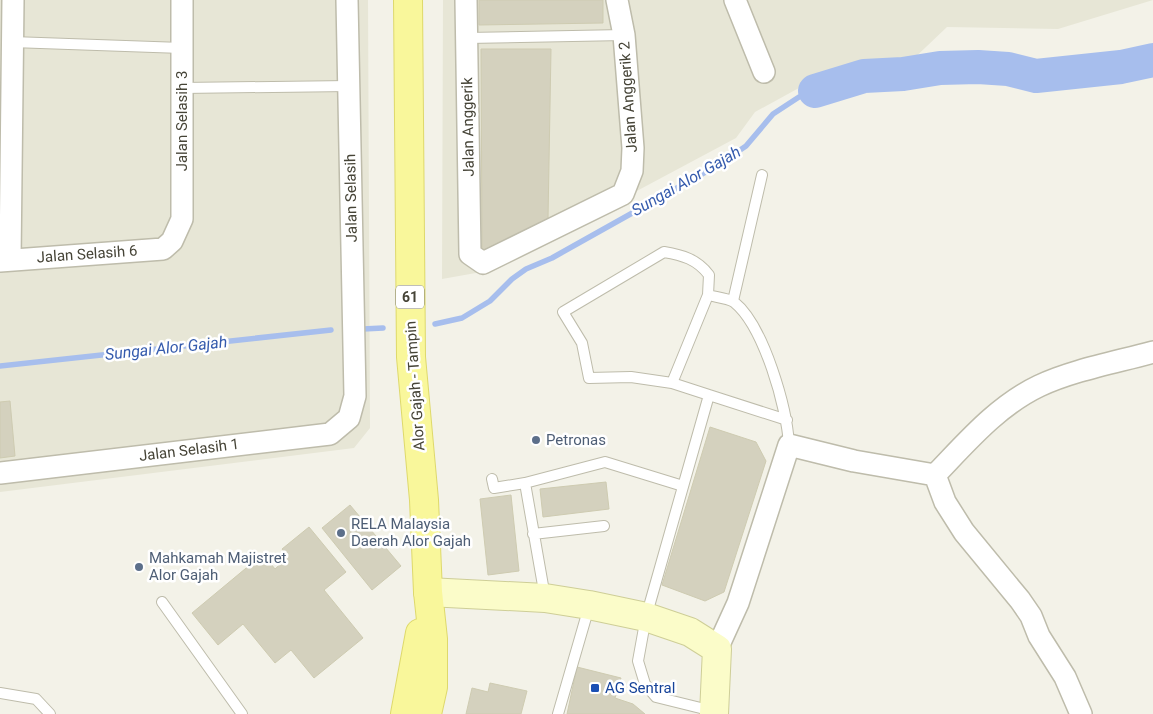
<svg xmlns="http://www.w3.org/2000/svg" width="1153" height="714" font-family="Roboto,sans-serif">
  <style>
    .residential { fill: #e7e6d6 }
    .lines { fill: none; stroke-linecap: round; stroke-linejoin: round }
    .stream { stroke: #a7beed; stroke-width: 5.5 }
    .river { stroke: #a7beed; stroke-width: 34 }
    .building { fill: #d4d1be; stroke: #cecbb1 }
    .lane-casing { stroke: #bebcab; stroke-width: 12 }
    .street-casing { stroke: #bebcab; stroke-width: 24 }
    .secondary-casing { stroke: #cece97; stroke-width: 30 }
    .primary-casing { stroke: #ded96b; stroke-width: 30 }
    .lane { stroke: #fff; stroke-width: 10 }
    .street { stroke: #fff; stroke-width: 21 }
    .secondary { stroke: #fbfcc9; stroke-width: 28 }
    .primary { stroke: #f9f79b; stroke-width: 28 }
    .service-dot { fill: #5c6f8a; stroke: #fff; stroke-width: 2 }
    .transit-dot { fill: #1a4fb4; stroke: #fff; stroke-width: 2 }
    .labels { text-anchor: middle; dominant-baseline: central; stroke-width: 5; stroke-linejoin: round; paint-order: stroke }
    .shield { fill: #fff; stroke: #7e7c73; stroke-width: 1 }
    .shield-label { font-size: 14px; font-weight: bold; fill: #464437 }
    .street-label { font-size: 15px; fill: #464437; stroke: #fff }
    .service-label { font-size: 15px; fill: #4e5e75; stroke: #fff; text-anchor: start }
    .transit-label { font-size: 15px; fill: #164399; stroke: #fff; text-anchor: start }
    .water-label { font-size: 16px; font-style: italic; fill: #355bad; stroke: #fff }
  </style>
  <rect width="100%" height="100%" fill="#f3f2e8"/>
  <path class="residential" d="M0,0h368l2,428 -16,20 -354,44z
    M443,0h710l-95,29 -111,-2 -41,39 -78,6 -73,40 -19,26 -249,133 -45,8z"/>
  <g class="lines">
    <path class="stream" d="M435,324l27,-6 28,-17 22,-22 14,-10 26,-11 166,-93 28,-19 27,-32 26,-17 16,-6
      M363,329l20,-1
      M0,366l331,-36"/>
    <path class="river" d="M815,91l49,-15 39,-2 37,-6 38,-1 30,2 28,7 85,-9 32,-7"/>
  </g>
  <path class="building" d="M479,0h124v23l-124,2z
    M481,49h70l-3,170 -66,32z
    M10,401l5,55 -15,2v-56z
    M710,427l46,15 10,19 -42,131 -19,9 -43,-16z
    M606,482l3,27 -66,8 -3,-28z
    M511,495l8,76 -31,4 -8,-76z
    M350,505l51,61 -29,24 -50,-62z
    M309,527l37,45 -22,18 39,48 -49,40 -23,-28 -16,13 -32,-39 -25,21 -26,-32 71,-59 12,15 13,-12 -6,-8z
    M577,667l44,11 -6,20 18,6 12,10h-78z
    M490,683l37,8 -6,23h-55l6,-26 16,4z"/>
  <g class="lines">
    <g class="lane-casing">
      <path id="lane" d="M467,38l157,-3
        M12,42l170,6
        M182,88l167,-2
        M664,252c18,3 33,7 45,23l-1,20 -36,88 -41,-6 -42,1 -7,-35 -19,-31z
        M708,295c7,2 20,3 26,7 30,24 53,106 55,143
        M733,301l29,-126
        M672,383l37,12 -63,222 -8,44 7,23 11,13 57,14
        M709,395l78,25
        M492,479l2,9 31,-5 20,114
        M525,483l80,-21 78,24
        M533,534l71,-8
        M162,602l80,112
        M0,693l36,6 14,15
        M558,714l31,-107"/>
    </g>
    <g class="street-casing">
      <path id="street" d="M466,0l4,254 13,9 140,-69 9,-23 1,-23 -9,-113 -7,-35
        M735,0l29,72
        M10,260l3,-260
        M0,261l163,-12 9,-8 10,-22v-219
        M0,473l330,-39 19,-16 6,-22 -8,-396
        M935,475l10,27 19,30 56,68 11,16 8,20 26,41 16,37
        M935,475c31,-32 62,-69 104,-89 34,-16 78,-24 114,-34
        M717,649l21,-46 51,-158 65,16 81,14"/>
    </g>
    <g class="secondary-casing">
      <path id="secondary" d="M428,592l117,6 44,7 57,12 44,15 27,17 -3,65"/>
    </g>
    <g class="primary-casing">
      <path id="primary" d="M408,0l3,357 13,143 4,92 5,47v48l-6,27
        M405,714l15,-81"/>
    </g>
    <use href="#lane" class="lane"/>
    <use href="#street" class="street"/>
    <use href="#secondary" class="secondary"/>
    <use href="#primary" class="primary"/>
  </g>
  <g class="service-dot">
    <circle cx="536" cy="440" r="5"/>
    <circle cx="341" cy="533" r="5"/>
    <circle cx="139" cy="567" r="5"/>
  </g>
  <rect class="transit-dot" x="590" y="683" width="10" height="10" rx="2.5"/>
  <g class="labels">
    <rect class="shield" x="396" y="285.5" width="28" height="23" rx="4"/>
    <g class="shield-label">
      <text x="410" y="297">61</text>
    </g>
    <g class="street-label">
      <text transform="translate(628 97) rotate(-94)">Jalan Anggerik 2</text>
      <text transform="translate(182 121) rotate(-90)">Jalan Selasih 3</text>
      <text transform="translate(468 127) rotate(-91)">Jalan Anggerik</text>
      <text transform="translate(351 198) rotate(-91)">Jalan Selasih</text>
      <text transform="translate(87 254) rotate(-4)">Jalan Selasih 6</text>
      <text transform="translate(415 386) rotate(-94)">Alor Gajah - Tampin</text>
      <text transform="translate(189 450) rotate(-7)">Jalan Selasih 1</text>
    </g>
    <g class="service-label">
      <text x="546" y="440">Petronas</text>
      <text x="351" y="524">RELA Malaysia<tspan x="351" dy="17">Daerah Alor Gajah</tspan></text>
      <text x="149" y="558">Mahkamah Majistret<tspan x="149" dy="17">Alor Gajah</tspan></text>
    </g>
    <g class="transit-label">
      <text x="605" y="688">AG Sentral</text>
    </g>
    <g class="water-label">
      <text transform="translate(686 181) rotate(-30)">Sungai Alor Gajah</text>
      <text transform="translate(166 348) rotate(-6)">Sungai Alor Gajah</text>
    </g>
  </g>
</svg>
